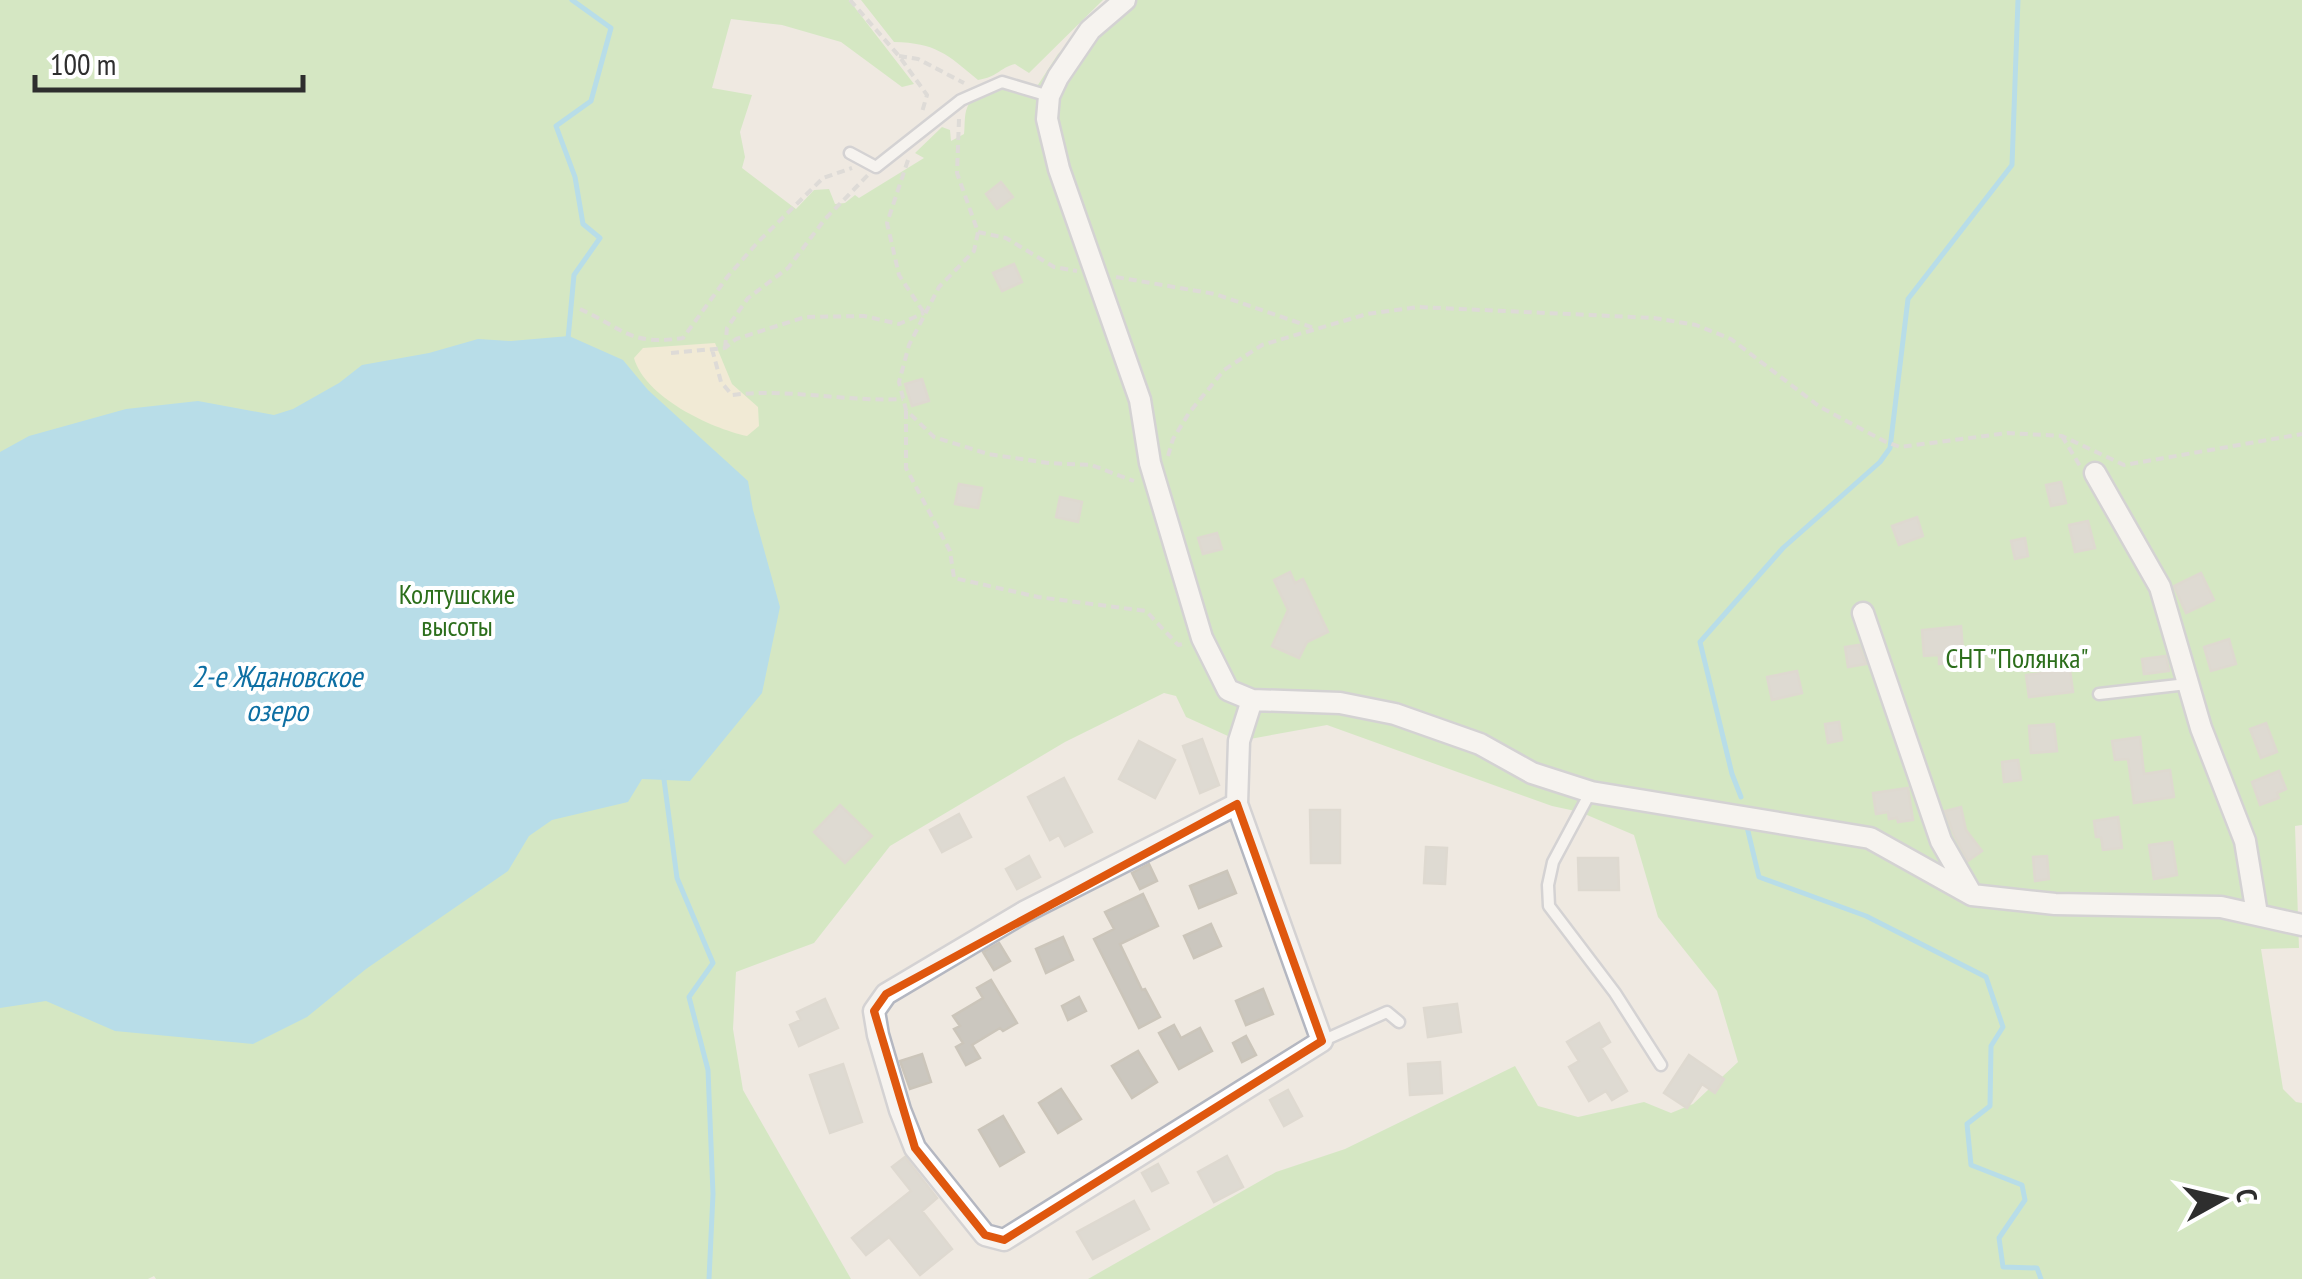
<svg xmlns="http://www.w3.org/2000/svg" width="2302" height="1279" font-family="'PT Sans Narrow',sans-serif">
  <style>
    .green { fill: #b6e59e }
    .sand { fill: #f3ecc5 }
    .water { fill: #75cff0 }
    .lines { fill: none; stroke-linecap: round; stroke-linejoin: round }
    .stream { stroke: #75cff0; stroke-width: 5 }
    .building { fill: #cbc7bf; stroke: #cbc5ba; stroke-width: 2.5 }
    .service-casing { stroke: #b4b7c1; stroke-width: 15 }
    .minor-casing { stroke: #b4b7c1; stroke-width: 25 }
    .path { stroke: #c9c9c9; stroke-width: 4; stroke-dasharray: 8 5; stroke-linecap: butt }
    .service { stroke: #fff; stroke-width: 10 }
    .minor { stroke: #fff; stroke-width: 20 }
    .marked { fill: none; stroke: #df570e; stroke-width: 8; stroke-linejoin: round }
    .labels { text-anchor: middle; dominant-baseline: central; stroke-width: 8; stroke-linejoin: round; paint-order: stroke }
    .park-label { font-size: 28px; fill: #2c6e1b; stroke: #fff }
    .water-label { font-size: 30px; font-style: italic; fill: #0d6fa3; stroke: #fff }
  </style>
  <rect width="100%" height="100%" fill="#efe9e1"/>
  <path class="green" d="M0,0h849l65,84 -12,3 -61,-45 -59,-17 -51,-6 -19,69 40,7 -12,37 5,25 -3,11 54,41 18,-19 15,-1 6,15 10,-1 10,-8 4,3 65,-40 -9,-5 27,-26 8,3 1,11 13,-7c1,-7 0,-19 3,-26 9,-23 42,-23 60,-13l7,-4 24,-37 64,-54h1180v825l-7,1 4,122 -38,1 22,140 13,13 6,1v176h-1214l188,-107 69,-23 170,-83 23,40 40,11 66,-15 27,11 22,-9 45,-42 -21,-71 -59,-74 -24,-82 -54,-23 -28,-6 -225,-81 -88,16 -53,-24 -10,-21 -12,-3 -99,49 -175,104 -76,97 -78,29 -3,57 10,61 108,189h-695l-2,-3 -6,3h-148z
    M861,0h242l-74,73 -14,-9c-16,4 -17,13 -37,16 -31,-26 -42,-37 -84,-38z"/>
  <path class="sand" d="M715,343l17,41 26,23 1,19 -12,10c-37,-8 -102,-39 -113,-78l9,-10z"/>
  <path class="water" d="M569,336l54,24 25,30 100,91 5,29 27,97 -18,86 -72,88 -48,-2 -14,23 -76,18 -23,16 -21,35 -142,98 -59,48 -54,27 -138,-13 -69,-30 -46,7v-556l29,-16 97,-27 72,-8 76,14 19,-6 46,-26 23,-18 67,-12 49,-14 33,2z"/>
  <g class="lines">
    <path class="stream" d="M568,339l6,-64 26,-37 -17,-14 -8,-47 -19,-51 35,-25 20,-73 -39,-28
      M663,772l14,106 36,85 -24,34 19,73 5,124 -4,85
      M1741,797l-9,-23 -32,-132 83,-94 97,-86 10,-14 18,-149 104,-134 6,-165
      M1747,827l12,50 107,39 120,61 17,50 -12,19 -1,60 -23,18 4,41 51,20 3,15 -26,38 4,29 34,1 4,11"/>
  </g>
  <path class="building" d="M1001,182l12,15 -16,12 -11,-15z
    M1014,264l8,18 -20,9 -9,-18z
    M922,379l7,22 -17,5 -7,-22z
    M2061,482l5,21 -15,3 -5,-21z
    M959,484l23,4 -4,20 -23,-4z
    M1060,497l22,5 -4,20 -22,-5z
    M1917,517l6,19 -24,9 -7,-19z
    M2088,521l7,27 -20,4 -6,-27z
    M1217,533l5,16 -19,5 -5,-16z
    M2025,538l3,18 -13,3 -4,-18z
    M1290,572l5,11 8,-4 25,53 -21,10 -8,16 -27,-12 16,-36 -14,-30z
    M2201,573l13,27 -28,13 -12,-27z
    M1961,626l3,36 -25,2v-9l-15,1 -2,-26z
    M2229,639l7,25 -25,7 -7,-24z
    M1859,645l7,19 -18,3 -3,-20z
    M2166,656l3,15 -25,3 -2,-15z
    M2070,670l3,22 -44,5 -3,-22z
    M1797,671l5,22 -30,7 -5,-23z
    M1839,722l3,18 -14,3 -3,-19z
    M2266,723l11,29 -16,6 -11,-29z
    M2054,724l3,27 -26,2 -2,-27z
    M2140,737l4,37 26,-4 4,27 -40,6 -6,-44 -13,1 -3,-19z
    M1202,739l17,46 -19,8 -17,-47z
    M1139,741l36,19 -20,38 -36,-19z
    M2018,760l3,20 -17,2 -2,-20z
    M2279,771l7,18 -9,4 2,5 -19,7 -8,-23z
    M1064,778l28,54 -27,14 -6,-11 -9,5 -22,-43z
    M1908,788l5,32 -15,2 -1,-4 -8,1 -1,-7 -12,2 -3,-21z
    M840,805l32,31 -27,27 -31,-31z
    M1961,807l5,23 16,21 -14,10 -14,-26 -9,-24z
    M1310,810h30v53h-29z
    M959,814l12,23 -29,15 -12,-22z
    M2118,817l4,31 -19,2 -2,-13h-5l-2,-16z
    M2172,842l5,33 -23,4 -5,-34z
    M1426,847l21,1 -2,36 -21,-1z
    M1029,856l11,21 -23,12 -11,-20z
    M2047,856l2,23 -14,2 -2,-24z
    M1578,858h40l1,32h-40z
    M1149,864l8,17 -17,8 -8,-16z
    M1227,871l9,22 -37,15 -9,-22z
    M1143,894l15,32 -38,18 22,46 3,-1 15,28 -21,11 -45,-89 20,-10 -9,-17z
    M1211,924l10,22 -27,12 -10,-22z
    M1063,937l10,23 -27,13 -10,-24z
    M999,943l11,18 -16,9 -11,-18z
    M991,980l26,43 -14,8 -3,-3 -28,17 8,13 -14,7 -10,-18 7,-4 -9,-14 6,-3 -7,-10 30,-18 -6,-10z
    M1263,989l10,25 -27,11 -10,-24z
    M1079,997l7,14 -18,9 -6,-14z
    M825,999l13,29 -39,18 -9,-21 11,-5 -4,-8z
    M1457,1004l4,28 -33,5 -4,-29z
    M1599,1023l11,19 -9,6 26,43 -15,9 -6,-9 -17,10 -20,-34 10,-6 -12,-19z
    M1174,1025l7,13 19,-10 12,23 -33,18 -20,-36z
    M1246,1036l10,19 -14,7 -9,-19z
    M1138,1051l19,31 -25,16 -20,-32z
    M922,1054l9,28 -21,7 -10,-28z
    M1689,1055l35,24 -9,14 -13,-9 -15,24 -23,-15z
    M1440,1062l2,31 -32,2 -2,-31z
    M843,1064l19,58 -32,11 -20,-58z
    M1061,1089l20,30 -23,14 -19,-30z
    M1288,1090l14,26 -18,10 -14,-26z
    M1003,1116l21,36 -24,14 -21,-36z
    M1227,1156l16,31 -29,15 -16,-30z
    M905,1157l32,41 -15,13 30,38 -32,26 -31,-38 -23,18 -14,-17 59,-47 -19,-24z
    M1158,1164l10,19 -16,8 -10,-18z
    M1134,1201l15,28 -56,30 -16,-27z"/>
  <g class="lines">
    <g class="service-casing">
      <path id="service" d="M850,153l26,14 85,-67 41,-18 47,14
        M2099,694l88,-10
        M1590,793l-37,69 -5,23 1,21 66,87 46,72
        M1322,1041l65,-29 12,10"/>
    </g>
    <g class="minor-casing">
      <path id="minor" d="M1125,0l-35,30 -32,47 -9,19 -2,23 12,50 81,231 10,63 52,175 26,52 24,10 88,3 55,11 85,30 52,29 59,19 279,46 102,57 83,9 166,3 81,18
        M2095,473l65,114 41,141 44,113 12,73
        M1863,613l78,228 31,54
        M1237,804l85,237 -318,199 -19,-5 -70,-87 -15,-38 -22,-75 -4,-24 12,-17 138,-82 213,-108 2,-63 13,-41"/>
    </g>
    <path class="path" d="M850,0l49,56 28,39 -5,17
      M899,56l19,3 46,24
      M959,119l-2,54 21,59 -4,19 -35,36 -30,58 -10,37 7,28 28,27 54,17 60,9 43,2 43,16
      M908,160l-21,63 12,52 25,38
      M978,232l28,6 48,29 23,4
      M1116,277l99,17 99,34
      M580,309c44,20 50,37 103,29l45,-62 30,-34 65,-64 29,-10
      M725,348l2,-20 21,-30 40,-30 37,-49 43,-44
      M712,349l9,33 11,13c56,-7 114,7 171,4
      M671,353l54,-5 11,-9 69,-22 59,-1 35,8 25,-11
      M906,411v57l44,83 4,27 84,19 108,14 32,34 5,-1
      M2062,436l18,30
      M1168,456l5,-17 16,-26 35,-43 38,-25 105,-31 51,-7 236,11 42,7 35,14 89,68 64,34 16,6 108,-14 54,3 62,29 178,-31"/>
    <use href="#service" class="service"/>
    <use href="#minor" class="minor"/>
  </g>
  <path d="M0 0H2302V1279H0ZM1237,804l85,237 -318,199 -19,-5 -70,-87 -41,-137 12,-17z" fill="#efe9e1" fill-opacity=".55" fill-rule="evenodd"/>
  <path class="marked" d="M1237,804l85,237 -318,199 -19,-5 -70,-87 -41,-137 12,-17z"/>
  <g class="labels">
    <g class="park-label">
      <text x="457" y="593">Колтушские<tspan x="457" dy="32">высоты</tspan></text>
      <text x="2017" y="657">СНТ "Полянка"</text>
    </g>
    <g class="water-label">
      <text x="277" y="675">2-е Ждановское<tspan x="277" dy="34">озеро</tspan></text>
    </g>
  </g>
  <g transform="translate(2222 1199) rotate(82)" stroke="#ffffff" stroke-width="8" paint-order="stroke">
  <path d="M0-8L18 38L0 25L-18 38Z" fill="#2e2e2e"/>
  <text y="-15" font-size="28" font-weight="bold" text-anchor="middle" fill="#2e2e2e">С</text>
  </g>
  <path d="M35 75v15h268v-15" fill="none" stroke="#2e2e2e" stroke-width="5"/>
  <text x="50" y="75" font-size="30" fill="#2e2e2e" stroke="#ffffff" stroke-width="8" paint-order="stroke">100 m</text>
</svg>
